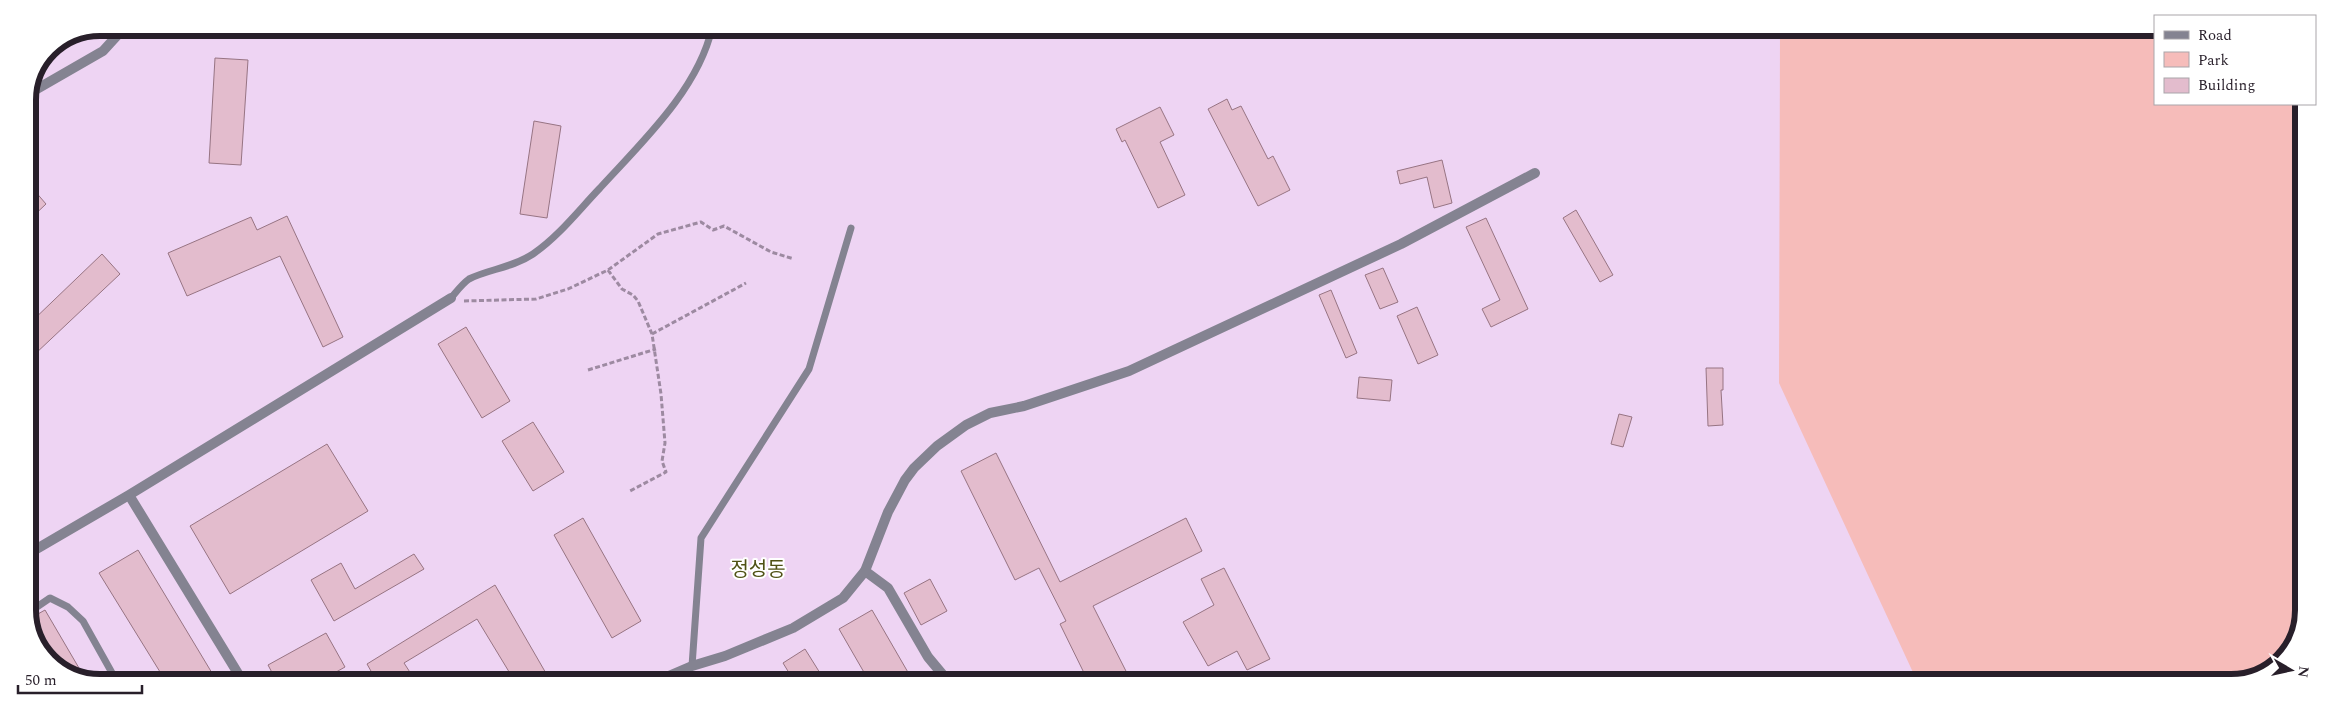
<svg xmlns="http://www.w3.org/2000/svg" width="2331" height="710" font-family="Spectral,'Noto Sans KR',serif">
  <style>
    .green { fill: #f6bcba }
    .building { fill: #e3bccd; stroke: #977483 }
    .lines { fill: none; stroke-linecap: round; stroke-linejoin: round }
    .path { stroke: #9d8aa1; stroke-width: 3; stroke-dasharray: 5 2.5; stroke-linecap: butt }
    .service { stroke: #848391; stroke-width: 7 }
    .minor { stroke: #848391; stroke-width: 10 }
    .tertiary { stroke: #848391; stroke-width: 10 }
    .labels { text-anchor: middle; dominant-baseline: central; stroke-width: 4; stroke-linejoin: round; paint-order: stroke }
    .neighbourhood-label { font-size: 20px; fill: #4f5115; stroke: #fff }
    .rim { fill: none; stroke: #281f2a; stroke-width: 6 }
  </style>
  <rect width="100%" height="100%" fill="#eed4f3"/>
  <path class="green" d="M1780,29l375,1v74h148l-2,525 -26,39 -44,14 -314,-1 -138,-298z"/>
  <path class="building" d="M215,58l33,2 -7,105 -32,-2z
    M1227,99l5,11 9,-4 27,53 5,-3 17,34 -32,16 -50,-97z
    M1160,107l14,28 -14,7 25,53 -27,13 -33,-68 -3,2 -6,-13z
    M534,121l27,5 -14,92 -27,-4z
    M1442,160l10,43 -18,5 -7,-31 -27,7 -3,-13z
    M28,183l18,21 -18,17z
    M1576,210l37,65 -13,7 -37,-64z
    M287,216l56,121 -20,10 -43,-91 -93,40 -19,-43 83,-36 6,13z
    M1486,218l42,91 -37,18 -9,-18 18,-9 -34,-73z
    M102,254l18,20 -86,81 -6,-7v-23z
    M1383,268l15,34 -18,7 -15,-34z
    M1331,290l26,63 -11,5 -27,-63z
    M1417,307l21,48 -20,9 -21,-48z
    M466,327l44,74 -28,17 -44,-74z
    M1706,368h17v22h-2l2,35 -15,1z
    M1359,377l33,3 -2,21 -33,-3z
    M1619,414l13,3 -9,30 -12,-3z
    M533,422l31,50 -31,19 -31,-50z
    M327,444l41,67 -138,83 -40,-68z
    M996,453l64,129 126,-64 16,33 -109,55 38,75h-43l-28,-57 6,-3 -27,-53 -24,12 -54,-109z
    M583,518l58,103 -29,17 -58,-103z
    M138,550l74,123 -11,7h-36l-66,-107z
    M414,554l10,15 -90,52 -23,-41 30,-17 14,26z
    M1224,568l46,91 -23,11 -10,-19 -29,15 -25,-44 31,-17 -13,-26z
    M930,579l17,32 -26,14 -17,-32z
    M495,585l52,90 -9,5h-24l-37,-61 -73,44 11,17h-39l-9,-16z
    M45,610l41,70h-5l-36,-22 -16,-39z
    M872,610l41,71h-44l-30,-52z
    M326,633l19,34 -23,13h-46l-8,-15z
    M805,649l20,32h-31l-11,-18z"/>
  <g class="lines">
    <path class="path" d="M608,270l14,19 11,6 5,6 14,33 9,60 4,49 -3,18 4,11 -36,19
      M464,301l72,-2 32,-10 40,-19 50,-36 43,-12 12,8 11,-4 47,26 23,7
      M652,334l94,-51
      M588,370l68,-21"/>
    <path class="service" d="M451,298c6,-7 11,-14 18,-19 20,-10 43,-11 64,-25 26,-18 45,-43 67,-66 41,-45 98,-98 112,-160
      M28,613l22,-15 18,9 15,14 33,59
      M692,666l9,-128 108,-169 42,-141"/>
    <path class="minor" d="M30,93l73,-42 21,-23
      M129,495l113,185
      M28,554l101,-59 322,-197
      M865,571l23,17 40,69 20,24"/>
    <path class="tertiary" d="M657,681l35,-15 33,-10 68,-28 50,-30 22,-27 23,-59 17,-32 9,-12 23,-22 29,-21 24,-12 34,-7 105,-35 272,-127 134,-71"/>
  </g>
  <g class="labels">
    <g class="neighbourhood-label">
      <text x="758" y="570">정성동</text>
    </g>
  </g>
  <path d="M0 0H2331V710H0ZM100 36H2231A64 64 0 0 1 2295 100V610A64 64 0 0 1 2231 674H100A64 64 0 0 1 36 610V100A64 64 0 0 1 100 36Z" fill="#fff" fill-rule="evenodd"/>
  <path class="rim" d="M100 36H2231A64 64 0 0 1 2295 100V610A64 64 0 0 1 2231 674H100A64 64 0 0 1 36 610V100A64 64 0 0 1 100 36Z"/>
  <rect x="2154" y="15" width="162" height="90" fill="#ffffff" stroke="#a9a5aa"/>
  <rect x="2164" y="31" width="25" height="8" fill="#848391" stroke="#a9a5aa"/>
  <text x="2198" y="40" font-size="15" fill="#281f2a">Road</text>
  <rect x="2164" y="52" width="25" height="15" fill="#f6bcba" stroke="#a9a5aa"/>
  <text x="2198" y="65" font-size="15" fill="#281f2a">Park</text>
  <rect x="2164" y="78" width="25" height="15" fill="#e3bccd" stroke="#a9a5aa"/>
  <text x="2198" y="90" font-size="15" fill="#281f2a">Building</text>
  <g transform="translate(2291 670) rotate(99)" stroke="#ffffff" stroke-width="4" paint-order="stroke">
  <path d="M0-4L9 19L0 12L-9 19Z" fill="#281f2a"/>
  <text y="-8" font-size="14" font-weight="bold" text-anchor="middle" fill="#281f2a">N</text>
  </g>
  <path d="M18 685v8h124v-8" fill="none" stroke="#281f2a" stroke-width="2.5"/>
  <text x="25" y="685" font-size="15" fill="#281f2a" stroke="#ffffff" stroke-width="4" paint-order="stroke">50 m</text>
</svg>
